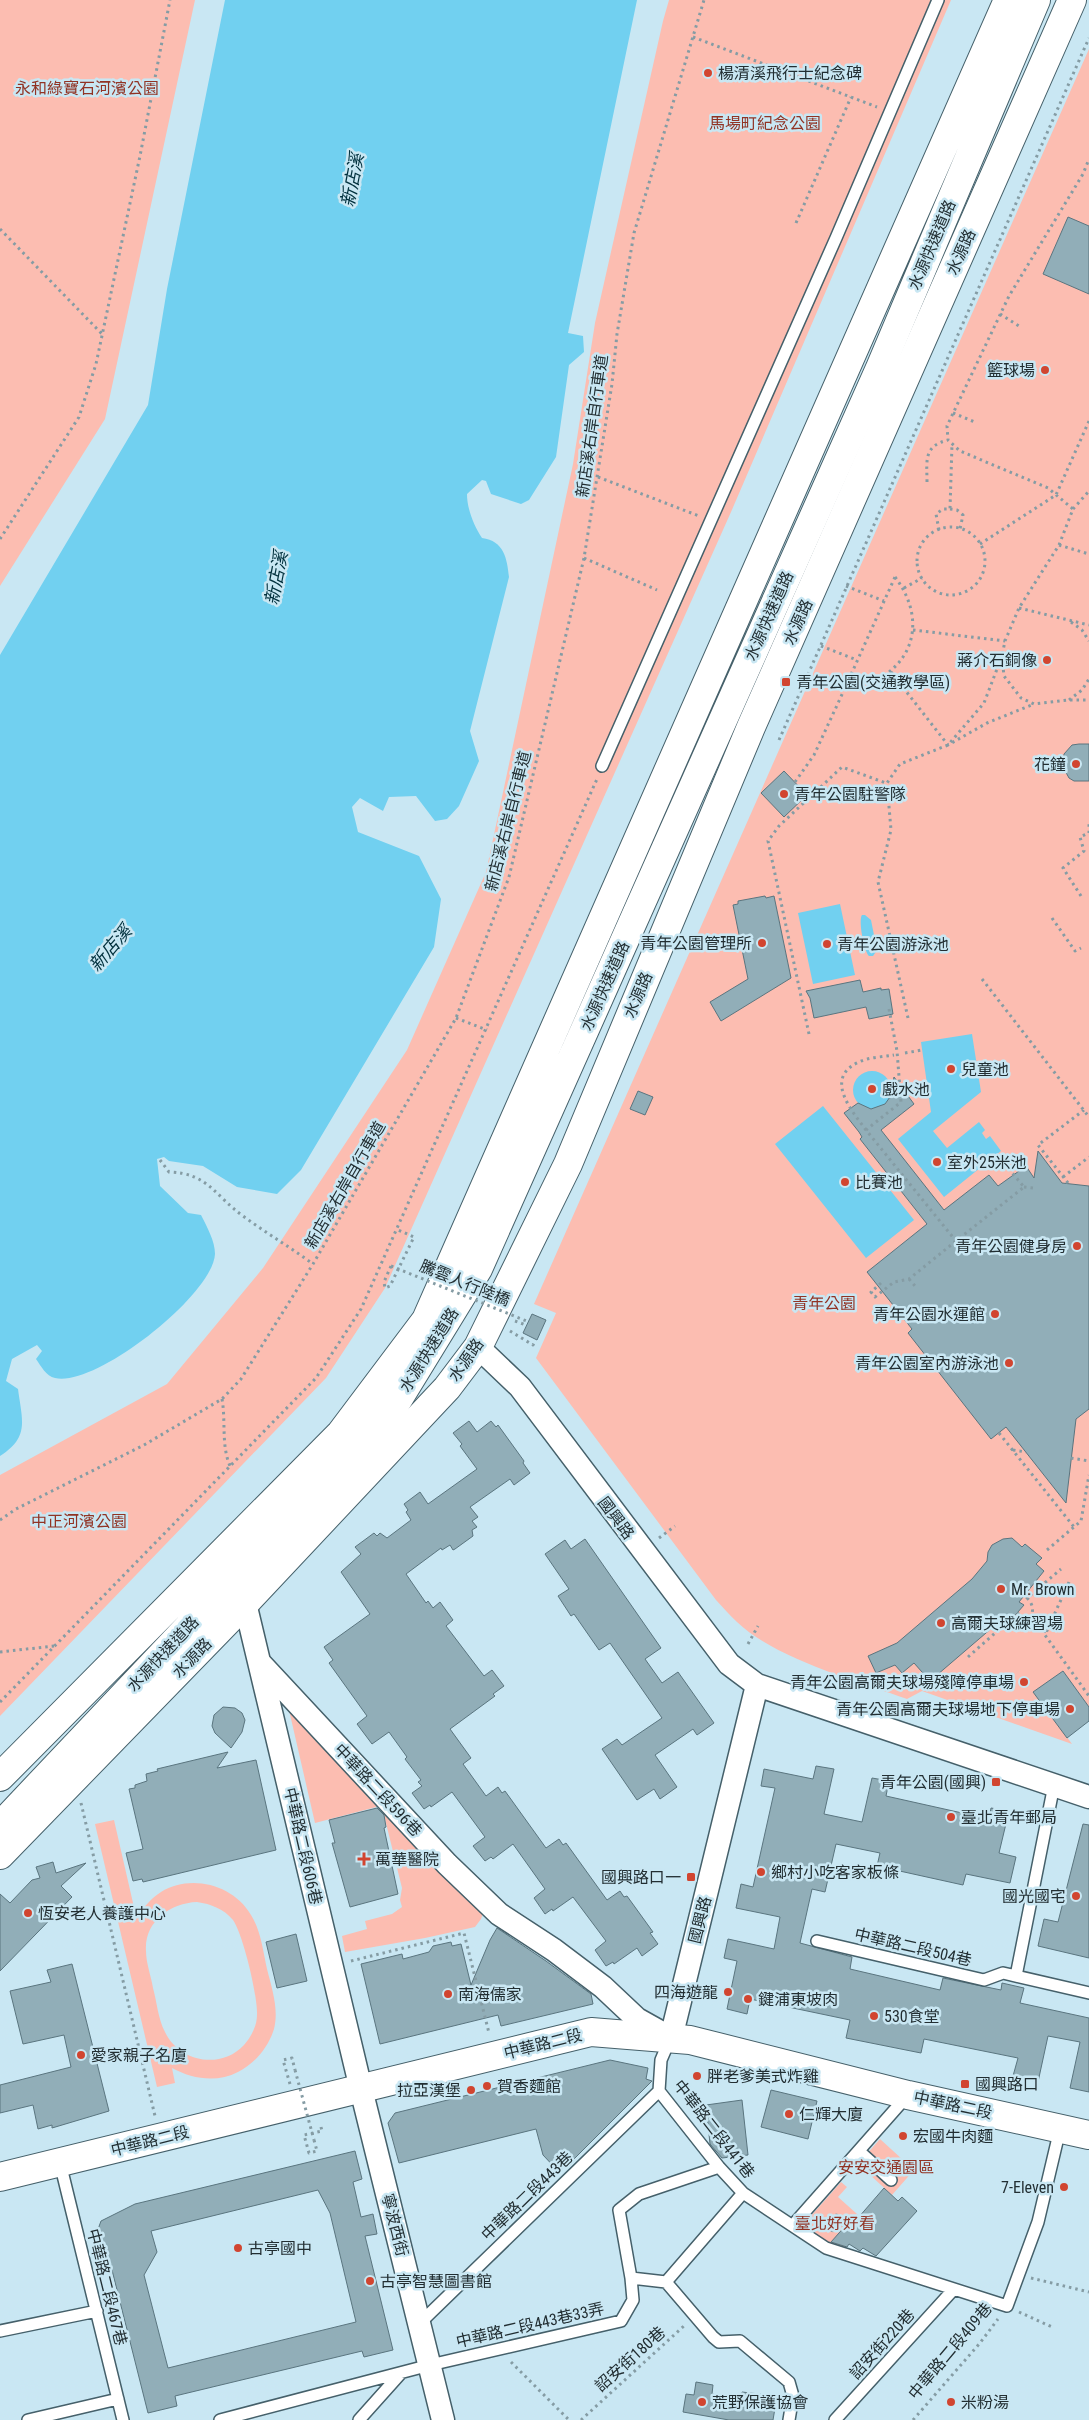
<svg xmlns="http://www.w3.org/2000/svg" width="1089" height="2420" font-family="'Roboto Condensed','Noto Sans TC',sans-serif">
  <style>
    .green { fill: #fcbdb1; fill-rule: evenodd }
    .water { fill: #71d0f0 }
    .building { fill: #91aeb8; stroke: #5a757f; fill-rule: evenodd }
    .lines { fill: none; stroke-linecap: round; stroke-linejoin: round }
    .lane-casing { stroke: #45606a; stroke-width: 14 }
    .street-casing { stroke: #45606a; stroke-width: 25 }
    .secondary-casing { stroke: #45606a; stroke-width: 30 }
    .highway-casing { stroke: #45606a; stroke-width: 30 }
    .path { stroke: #859ca4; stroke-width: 3; stroke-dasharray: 2.5 4; stroke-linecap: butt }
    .lane { stroke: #fff; stroke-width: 11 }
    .street { stroke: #fff; stroke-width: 22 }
    .secondary { stroke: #fff; stroke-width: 28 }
    .highway { stroke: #fff; stroke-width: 28 }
    .path-bridge { stroke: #859ca4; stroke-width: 3; stroke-dasharray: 2.5 4; stroke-linecap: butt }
    .poi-dot { fill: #d14530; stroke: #c9e7f3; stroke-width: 2 }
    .labels { text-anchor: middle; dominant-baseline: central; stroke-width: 5; stroke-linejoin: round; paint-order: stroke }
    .poi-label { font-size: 16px; fill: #222e32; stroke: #c9e7f3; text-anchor: start }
    .park-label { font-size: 16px; fill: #913324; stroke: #c9e7f3 }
    .street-label { font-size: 16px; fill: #222e32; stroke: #c9e7f3 }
    .water-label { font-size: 18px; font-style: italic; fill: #01303d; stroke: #c9e7f3 }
  </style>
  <rect width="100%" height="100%" fill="#c9e7f3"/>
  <path class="green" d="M0,0h195l-90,419 -105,167z
    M669,0h282l-220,512 -346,776 -59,90 -326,338v-241l167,-91 96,-116 144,-218 79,-178 87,-408 22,-141 68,-302z
    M1089,49v1658l-26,-36 -29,21 38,52 -150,-53 -15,8c-50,-18 -131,-40 -170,-77 -8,-7 -14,-15 -21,-22l-180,-242 20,-45 -22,-9z
    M289,1710l91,96 -65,17z
    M383,1811l101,99 -3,9 -6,8 -50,11 -80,14 -3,-16 25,-7 -2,-8 27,-7 10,-7 -2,-7 2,-12z
    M114,1820l22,96c8,-8 14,-17 25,-24 29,-18 72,-8 90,23 10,16 12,36 16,54 5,20 12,40 7,60 -6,19 -19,34 -36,43 -21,11 -46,7 -66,-4l3,15 -18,4 -62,-263zM197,1902c14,2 27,7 36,18 10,14 25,77 24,95 0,11 -6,22 -13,30 -23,25 -65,17 -79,-13 -7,-13 -8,-30 -12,-44 -2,-12 -7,-25 -7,-37 -2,-29 24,-48 51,-49z
    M880,2139l34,31 -22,25 -34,-31z
    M841,2182l6,5 -9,10 28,25 -26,29 -38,-25z"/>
  <path class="water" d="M225,0h412l-69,333 15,3 1,16 -15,13 -13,92 -27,43 -8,4 -30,-10 -5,-13 -4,-1 -15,14c0,15 7,32 15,44 22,3 25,20 27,39l-39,154 9,30 -20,45 -12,13 -12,2 -19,-25 -27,1 -6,14 -23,-13 -8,9 6,25 61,24 22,43 -7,48 -133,223 -24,24 -40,-7 -34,-21 -34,-5 -5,-4 -7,2 3,27 28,27 13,2c6,12 14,26 14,39 -2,41 -120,134 -160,124 -9,-2 -14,-12 -19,-19l6,-8 -5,-6 -25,14 -6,22 12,8c4,31 12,48 -18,67v-801l148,-250 19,-116z
    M840,904l15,71 -42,9 -15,-71z
    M862,915h3l6,5 6,30 -4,6h-4c-5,-5 -11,-36 -7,-41z
    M972,1034l9,58 -48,39 14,17 32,-26 6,8 -3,3 4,6 4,-3 11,15 -57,46 -46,-58 33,-27 -10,-70z
    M853 1090a19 19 0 1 1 38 0a19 19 0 1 1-38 0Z
    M823,1106l91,114 -48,38 -91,-114z"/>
  <path class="building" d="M1068,217l21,9v68l-46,-20z
    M1079,744h10v37h-15l-5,-3 -6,-11 1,-13 8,-9z
    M784,771l23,24 -23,22 -23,-24z
    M765,896l1,2 8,-2 17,82 -70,43 -11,-19 38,-23 -15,-74 5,-1v-3z
    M860,980l3,12 18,-4v2l8,-1 4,25 -24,5 -3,-12 -52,11 -4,-20 -4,-7z
    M894,1077l20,27 -33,26 63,80 45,-35 9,11 28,-20 8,12 4,-27 24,32 27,3v223l-13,10 -10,84 -60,-76 -15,12 -83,-106 4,-4 -45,-57 60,-48 -67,-85 2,-2 -3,-5 -15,-19 14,-10 13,6 14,-5 5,-7z
    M638,1091l15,6 -8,18 -15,-6z
    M532,1314l14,6 -9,20 -14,-7z
    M469,1421l8,11 14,-11 5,6 2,-2 26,36 -1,2 7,10 -16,12 -4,-6 -40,28 8,10 -6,4 5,6 -5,3 1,6 -18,13 -2,1 -3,-5 -8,5 -1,-2 -35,26 20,29 2,-2 5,7 7,-6 13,18 -7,6 38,50 8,-6 12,16 -11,8 2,2 -45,33 21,29 -8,6 23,32 12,-9 4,6 3,-2 41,57 13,-9 4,6 3,-2 41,57 13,-9 4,6 3,-1 26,36 -3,1 8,11 -16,12 -5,-8 -23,16 -1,-2 -7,4 -11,-16 11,-9 -33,-44 -20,14 -1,-2 -7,5 -11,-16 11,-9 -32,-45 -20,15 -2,-2 -6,4 -12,-15 12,-9 -33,-45 -21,15 -1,-2 -6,4 -12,-16 10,-7 -4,-4 3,-2 -16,-21 2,-2 -18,-25 -17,12 -15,-20 10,-8 -38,-53 4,-3 -9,-13 46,-33 -29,-42 20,-18 -6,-7 19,-14 3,3 3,-3 7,5 24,-18 -5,-8 2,-2 -4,-6 16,-12 8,12 49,-35 -17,-23 2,-2 -9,-11z
    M1012,1538l10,9 3,-3 17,14 -6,6 8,7 -25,31 5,3 -13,15 -4,-5 -77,66 -16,-18 -12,10 -7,-8 -19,8 -8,-17 29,-13 75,-64 15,-18 1,-9 4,-7 11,-6z
    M585,1539l76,109 -16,11 17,24 16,-11 36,51 -17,12 -4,-6 -38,26 22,32 -17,12 -6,-10 -17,11 -35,-51 15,-10 5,6 40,-27 -52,-75 -11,7 -25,-36 -3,2 -13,-20 11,-7 -24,-35 20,-14 6,9z
    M1063,1671l26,36v14l-22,17 -34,-46z
    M223,1707l12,1 7,5 3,7 -3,12 -11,16 -16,-15 -3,-7 2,-11z
    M228,1752l-11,16 39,-8 20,90 -133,32 -1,-3 -9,2 -7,-28 17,-4 -14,-60 6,-1v-3l12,-4 -1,-7 12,-3 -1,-2z
    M816,1766l18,3 -10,45 38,8 10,-44 17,3 -3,15 103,23 2,-11 18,3 -10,42 17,4 -6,26 -44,-9 -3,11 -86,-19 3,-13 -44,-9 -11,48 -13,-3 -12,54 52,14 -2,12 90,21 3,-12 58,12 1,-7 22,5 -4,15 69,15v74l-19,-4 10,-46 -32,-6 -10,46 -25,-6 5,-18 -94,-19 -3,14 -75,-15 4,-18 -100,-21 -3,15 -20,-5 10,-48 -13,-3 4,-19 46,10 6,-32 -44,-9 5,-24 12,3 22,-99 -14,-2 3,-17 49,10z
    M377,1808l7,7 2,12 -2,1 14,66 -48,13 -18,-64h3l-6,-23z
    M1083,1824l6,1v133l-51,-12 6,-27 14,3z
    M53,1862l3,11 30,-10 -25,23 11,11 -72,74v-77l10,9 22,-23 8,-2 -4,-11z
    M497,1928l49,33 45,33 2,10 -92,22 -3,-11 -118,29 -19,-80 41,-10 1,5 26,-7 4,-6 18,-4 1,4 9,-2 10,41 19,-45z
    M296,1934l11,47 -30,7 -11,-46z
    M72,1964l37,147 -57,17v-3l-14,4 -5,-24 -33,8v-28l71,-18 -7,-32 -41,9 -13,-53 41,-9 -4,-12z
    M610,2060l38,8 -2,11 6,2 -84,84 -2,-1 -7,8 -16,-17 -7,-26 -137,34 -11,-40 7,-10z
    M771,2090l46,11 -9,38 -47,-12z
    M742,2100l6,55 -26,3 -12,-14 -4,-39z
    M355,2151l7,28 -9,3 8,35 12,-3 4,20 -12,2 28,114 -29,7 -2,-6 -187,45 2,10 -29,7 -38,-151 -2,1 -3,-10 -3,1 -5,-22 4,-11 34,-17zM318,2190l12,23 26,109 -188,46 -24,-93 13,-23 -6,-21z
    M884,2188l14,13 4,-4 15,14 -41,45 -13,-8 -3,3 -11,-7 -2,3 -16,-5 24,-27 3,3z
    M696,2382l17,3 -1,9 29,5 1,-7 35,4 -4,24h-44l-46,-8 3,-18 8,1z"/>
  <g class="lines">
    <g class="lane-casing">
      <path id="lane" d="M602,766l234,-528 102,-238
        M817,1941l167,39 19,-7 86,20
        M1016,1976l38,-191
        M670,2039l-9,21 -2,31 60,76 24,26 83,55 181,58 31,-84 22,-93
        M859,2151l32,29
        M60,2163l63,257
        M793,2225l114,-129
        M631,2278l35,4 47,55 6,5 21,-1 49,41 4,14 -4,24
        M666,2282l77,-89
        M419,2324l240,-233
        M0,2331l97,-20
        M28,2420l90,-21
        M220,2420l210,-55 191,-44 12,-21 -2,-22 -12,-68 20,-16 80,-27
        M359,2420l42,-47
        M835,2420l118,-130"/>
    </g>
    <g class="street-casing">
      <path id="street" d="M478,1347l42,40 209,277 28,21 332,112
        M245,1603l116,486 82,331
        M259,1662l188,202 52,50 55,36 49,37 34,32 34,19 86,-353"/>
    </g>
    <g class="secondary-casing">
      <path id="secondary" d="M0,1855l245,-252 202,-215 31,-41 90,-183 183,-437 321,-727
        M0,2177l591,-145 99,8 218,55 181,40"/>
    </g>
    <g class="highway-casing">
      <path id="highway" d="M0,1777l341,-344 85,-113 582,-1320
        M0,1826l388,-410 90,-147 402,-901 156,-368"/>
    </g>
    <path class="path" d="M693,37l184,70
      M796,223l55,-126
      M0,229l102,105
      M1000,314l19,12
      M953,413l24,10
      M598,477l101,39
      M927,482c0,-21 -4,-36 21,-42
      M950,509l7,1 6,5 -3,14
      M1073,509l16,-18
      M917 561a34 34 0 1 1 68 0a34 34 0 1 1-68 0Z
      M939,530l-3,-16 7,-5h7l2,-65
      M0,539l79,-122 17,-53 44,-208 30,-156
      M980,544l76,-49 33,-74
      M1059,545l30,9
      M584,558l73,32
      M895,577c38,50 12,105 -50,111z
      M846,586l38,15
      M904,588l18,-10
      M1019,608l70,17
      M1071,622l11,8 7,11
      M913,630l92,11
      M821,646l36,14
      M1002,657l2,19 17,22 13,6 34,-4h21
      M891,672l57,73 39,-22 47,-19
      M1069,700l13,-10 7,-11
      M779,740l310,-702
      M795,782l19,-27 31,-67
      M1081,896l-18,-28 21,-17 -4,-14 9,-4v-9
      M1052,918l23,33 6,-3
      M982,979l107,138
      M889,1009l8,42 4,51 -35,28 90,111 68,-54 -16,-19
      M456,1018l31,12
      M908,1018l-30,-136 13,-52 -4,-47 13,-19 48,-19 36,-42 18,-47 3,-15 14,-33 40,-63 14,-36 -25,-21 -88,-37 -12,-11 -1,-14 62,-130 74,-122 6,-15
      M809,1034l-41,-193 11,-15 63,-59 44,16
      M905,1053l17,-3
      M866,1130c-14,-19 -43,-52 -7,-68 10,-5 24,-5 35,-7
      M160,1160l9,12c39,1 46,24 74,44 23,17 47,31 70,48
      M1063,1177l26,-20
      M1068,1183l-30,-38 46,-35
      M1024,1187l9,1
      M391,1266l-7,16 1,6 5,-2 24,-49 -16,-7
      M909,1279l6,7
      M881,1283l-10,9 4,5 19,-15 15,-3 47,-38
      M515,1321l11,4
      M510,1331l23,14 1,-2
      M222,1399c4,22 -1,46 8,67
      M999,1433l75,94
      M1013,1450l13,2
      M1071,1458l18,3
      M0,1520l16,-11 128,-64 78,-46 19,-20 72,-115 143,-246 53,-141 75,-319 28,-174 5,-50 17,-101 70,-233
      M659,1538l16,-12
      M1047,1550l34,-29 8,-46
      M1069,1582l-24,53 44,61
      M1017,1613l29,19
      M1024,1626l4,5
      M748,1644l10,-18
      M0,1652l54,-6
      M968,1657l35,-31c18,10 40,-13 24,-28l34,-29
      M0,1702l316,-324 45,-69 236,-530
      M81,1803l74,313
      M351,1961l113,-28 25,100
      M290,2084l-7,-24 9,-2 3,12
      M314,2140l3,11 -8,2 -5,-18 18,-4 -1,-4
      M827 2223a8 8 0 1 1 16 0a8 8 0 1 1-16 0Z
      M1031,2278l58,14
      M1019,2312l33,15
      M511,2362l58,58
      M581,2420l104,-95
      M913,2420l67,-77 18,-24"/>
    <use href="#lane" class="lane"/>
    <use href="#street" class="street"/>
    <use href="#secondary" class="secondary"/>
    <use href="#highway" class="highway"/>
    <path class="path-bridge" d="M391,1266l138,56
      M295,2070l19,70"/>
  </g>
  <g class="poi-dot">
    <circle cx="708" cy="73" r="5"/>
    <circle cx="1045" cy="370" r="5"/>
    <circle cx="1047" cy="660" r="5"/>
    <rect x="781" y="677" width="10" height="10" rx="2.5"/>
    <circle cx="1076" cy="764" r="5"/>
    <circle cx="784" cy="794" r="5"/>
    <circle cx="762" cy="943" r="5"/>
    <circle cx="827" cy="944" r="5"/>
    <circle cx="951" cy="1069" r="5"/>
    <circle cx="872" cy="1089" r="5"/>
    <circle cx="937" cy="1162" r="5"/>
    <circle cx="845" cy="1182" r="5"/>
    <circle cx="1077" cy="1246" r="5"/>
    <circle cx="995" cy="1314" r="5"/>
    <circle cx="1009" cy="1363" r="5"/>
    <circle cx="1001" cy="1589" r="5"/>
    <circle cx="941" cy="1623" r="5"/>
    <circle cx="1024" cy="1682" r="5"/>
    <circle cx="1070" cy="1709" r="5"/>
    <rect x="991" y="1777" width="10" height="10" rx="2.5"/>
    <circle cx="951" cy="1817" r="5"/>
    <path d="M361.5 1851.5h5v5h5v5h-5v5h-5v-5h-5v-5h5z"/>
    <circle cx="761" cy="1872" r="5"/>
    <rect x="686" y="1872" width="10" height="10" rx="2.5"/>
    <circle cx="1076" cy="1896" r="5"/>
    <circle cx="28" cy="1913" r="5"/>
    <circle cx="728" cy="1992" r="5"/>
    <circle cx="448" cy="1994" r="5"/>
    <circle cx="748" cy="1999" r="5"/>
    <circle cx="874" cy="2016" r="5"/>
    <circle cx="81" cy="2055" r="5"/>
    <circle cx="697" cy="2076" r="5"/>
    <rect x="960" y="2079" width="10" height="10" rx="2.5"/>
    <circle cx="487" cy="2086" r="5"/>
    <circle cx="471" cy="2090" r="5"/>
    <circle cx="789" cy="2114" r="5"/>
    <circle cx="903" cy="2136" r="5"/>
    <circle cx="1064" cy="2187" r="5"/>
    <circle cx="238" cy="2248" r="5"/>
    <circle cx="370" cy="2281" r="5"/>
    <circle cx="702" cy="2402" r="5"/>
    <circle cx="951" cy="2402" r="5"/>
  </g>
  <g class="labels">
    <g class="poi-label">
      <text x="718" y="73">楊清溪飛行士紀念碑</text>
      <text x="1035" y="370" text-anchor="end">籃球場</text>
      <text x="1037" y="660" text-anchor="end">蔣介石銅像</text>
      <text x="796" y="682">青年公園(交通教學區)</text>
      <text x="1066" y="764" text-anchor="end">花鐘</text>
      <text x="794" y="794">青年公園駐警隊</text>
      <text x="752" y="943" text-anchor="end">青年公園管理所</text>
      <text x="837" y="944">青年公園游泳池</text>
      <text x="961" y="1069">兒童池</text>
      <text x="882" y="1089">戲水池</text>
      <text x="947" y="1162">室外25米池</text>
      <text x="855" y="1182">比賽池</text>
      <text x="1067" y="1246" text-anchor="end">青年公園健身房</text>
      <text x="985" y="1314" text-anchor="end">青年公園水運館</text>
      <text x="999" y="1363" text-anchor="end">青年公園室內游泳池</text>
      <text x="1011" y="1589">Mr. Brown</text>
      <text x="951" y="1623">高爾夫球練習場</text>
      <text x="1014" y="1682" text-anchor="end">青年公園高爾夫球場殘障停車場</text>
      <text x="1060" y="1709" text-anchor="end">青年公園高爾夫球場地下停車場</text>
      <text x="986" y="1782" text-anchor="end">青年公園(國興)</text>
      <text x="961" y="1817">臺北青年郵局</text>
      <text x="375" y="1859">萬華醫院</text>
      <text x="771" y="1872">鄉村小吃客家板條</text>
      <text x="681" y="1877" text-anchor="end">國興路口一</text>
      <text x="1066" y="1896" text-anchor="end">國光國宅</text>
      <text x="38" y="1913">恆安老人養護中心</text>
      <text x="718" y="1992" text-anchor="end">四海遊龍</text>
      <text x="458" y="1994">南海儒家</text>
      <text x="758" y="1999">鍵浦東坡肉</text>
      <text x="884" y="2016">530食堂</text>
      <text x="91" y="2055">愛家親子名廈</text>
      <text x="707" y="2076">胖老爹美式炸雞</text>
      <text x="975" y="2084">國興路口</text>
      <text x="497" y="2086">賀香麵館</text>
      <text x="461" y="2090" text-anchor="end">拉亞漢堡</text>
      <text x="799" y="2114">仁輝大廈</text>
      <text x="913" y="2136">宏國牛肉麵</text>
      <text x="1054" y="2187" text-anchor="end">7-Eleven</text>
      <text x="248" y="2248">古亭國中</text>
      <text x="380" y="2281">古亭智慧圖書館</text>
      <text x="712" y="2402">荒野保護協會</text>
      <text x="961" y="2402">米粉湯</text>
    </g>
    <g class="park-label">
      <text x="87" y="88">永和綠寶石河濱公園</text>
      <text x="765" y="123">馬場町紀念公園</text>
      <text x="824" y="1303">青年公園</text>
      <text x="79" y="1521">中正河濱公園</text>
      <text x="886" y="2167">安安交通園區</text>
      <text x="835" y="2223">臺北好好看</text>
    </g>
    <g class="street-label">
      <text transform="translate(932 245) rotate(-67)">水源快速道路</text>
      <text transform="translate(961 252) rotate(-66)">水源路</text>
      <text transform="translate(592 426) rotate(-82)">新店溪右岸自行車道</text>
      <text transform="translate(769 616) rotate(-66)">水源快速道路</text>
      <text transform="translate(798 622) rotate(-66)">水源路</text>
      <text transform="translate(508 821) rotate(-76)">新店溪右岸自行車道</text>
      <text transform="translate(605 986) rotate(-66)">水源快速道路</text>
      <text transform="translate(638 995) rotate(-67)">水源路</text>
      <text transform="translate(345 1185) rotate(-60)">新店溪右岸自行車道</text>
      <text transform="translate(465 1283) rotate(22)">騰雲人行陸橋</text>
      <text transform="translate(429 1350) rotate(-58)">水源快速道路</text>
      <text transform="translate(466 1360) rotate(-55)">水源路</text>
      <text transform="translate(616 1518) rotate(53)">國興路</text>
      <text transform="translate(163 1654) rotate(-47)">水源快速道路</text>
      <text transform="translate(192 1658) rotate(-46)">水源路</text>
      <text transform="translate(378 1790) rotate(47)">中華路二段596巷</text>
      <text transform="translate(303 1846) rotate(77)">中華路二段606巷</text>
      <text transform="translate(700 1920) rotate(-76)">國興路</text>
      <text transform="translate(913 1947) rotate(13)">中華路二段504巷</text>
      <text transform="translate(543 2044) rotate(-14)">中華路二段</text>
      <text transform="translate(953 2105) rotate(12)">中華路二段</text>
      <text transform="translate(714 2129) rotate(52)">中華路二段441巷</text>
      <text transform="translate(150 2141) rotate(-14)">中華路二段</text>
      <text transform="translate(527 2196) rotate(-44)">中華路二段443巷</text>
      <text transform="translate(395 2225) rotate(76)">寧波西街</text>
      <text transform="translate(107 2287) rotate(76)">中華路二段467巷</text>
      <text transform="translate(530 2325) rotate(-13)">中華路二段443巷33弄</text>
      <text transform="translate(882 2344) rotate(-48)">詔安街220巷</text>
      <text transform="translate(950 2351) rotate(-50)">中華路二段409巷</text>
      <text transform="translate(630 2359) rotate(-42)">詔安街180巷</text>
    </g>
    <g class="water-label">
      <text transform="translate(352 180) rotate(-79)">新店溪</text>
      <text transform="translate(276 578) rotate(-79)">新店溪</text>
      <text transform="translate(110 948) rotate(-49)">新店溪</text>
    </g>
  </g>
</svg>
